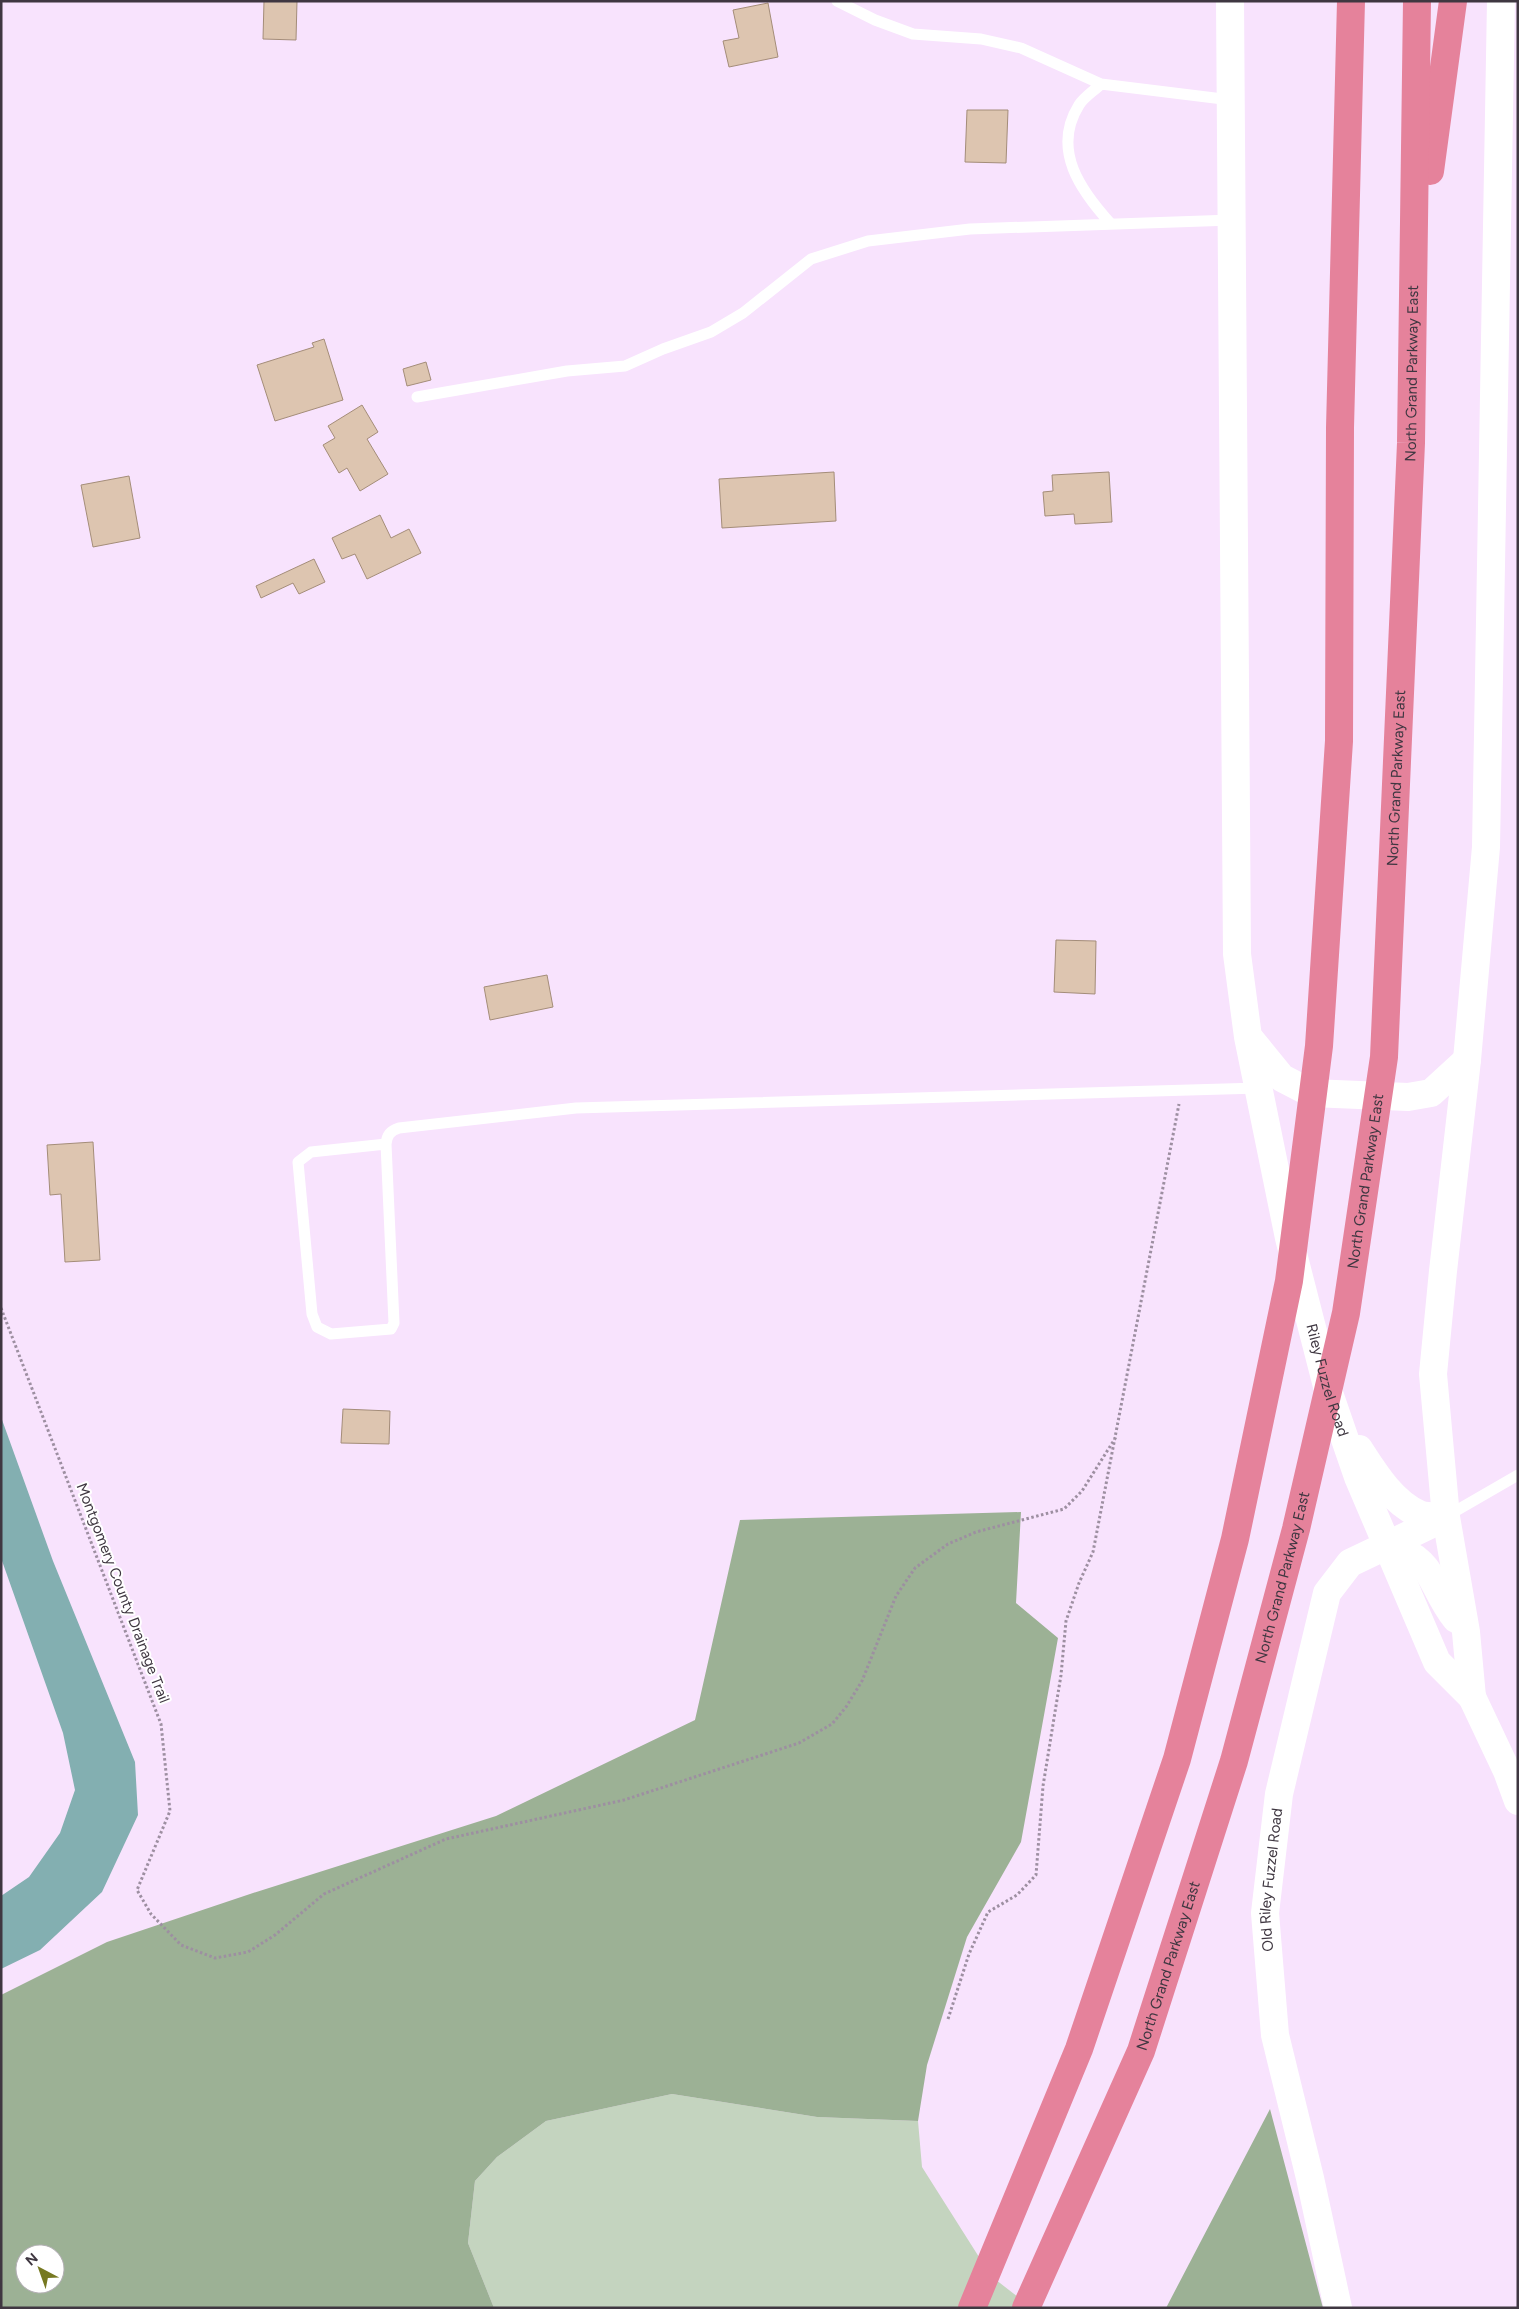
<svg xmlns="http://www.w3.org/2000/svg" width="1519" height="2309" font-family="Figtree,sans-serif">
  <style>
    .green { fill: #c4d4bf }
    .forest { fill: #9cb195; fill-rule: evenodd }
    .water { fill: #83afb1 }
    .building { fill: #ddc5b0; stroke: #a48d79 }
    .lines { fill: none; stroke-linecap: round; stroke-linejoin: round }
    .path { stroke: #9d8fa1; stroke-width: 3; stroke-dasharray: 2.5 2.5; stroke-linecap: butt }
    .service { stroke: #fff; stroke-width: 11 }
    .tertiary { stroke: #fff; stroke-width: 28 }
    .secondary { stroke: #fff; stroke-width: 28 }
    .motorway { stroke: #e5829b; stroke-width: 28 }
    .labels { text-anchor: middle; dominant-baseline: central; stroke-width: 4; stroke-linejoin: round; paint-order: stroke }
    .street-label { font-size: 15px; fill: #3f3741; stroke: #fff }
  </style>
  <rect width="100%" height="100%" fill="#f8e3fd"/>
  <path class="green" d="M672,2094l145,23 101,4 4,46 69,109 41,32h-538l-26,-65 7,-62 22,-24 49,-36z"/>
  <path class="forest" d="M1021,1512l-5,91 42,35 -37,204 -54,95 -40,128 -9,56 -101,-4 -145,-23 -126,27 -49,36 -22,24 -7,62 26,65h-493v-313l106,-53 146,-49 243,-77 199,-96 45,-200zM25,2254h30v30h-30z
    M1270,2109l53,199h-157z"/>
  <path class="water" d="M1,1417l52,144 82,201 3,53 -36,77 -62,58 -39,19v-73l28,-19 31,-44 15,-43 -12,-57 -62,-175z"/>
  <path class="building" d="M264,1h33l-1,39 -33,-1z
    M768,3l10,54 -49,10 -6,-26 16,-3 -6,-28z
    M967,110h41l-2,53 -41,-1z
    M324,339l19,61 -68,21 -18,-56 57,-18 -2,-4z
    M426,362l5,18 -24,6 -4,-17z
    M362,405l16,27 -11,7 21,35 -28,17 -13,-23 -8,5 -16,-28 12,-7 -7,-12z
    M834,472l2,49 -114,7 -3,-49z
    M1109,472l3,50 -37,2 -1,-10 -29,2 -2,-24 10,-1 -1,-16z
    M129,476l11,62 -47,9 -12,-62z
    M380,515l11,23 18,-9 12,24 -54,26 -12,-25 -13,5 -10,-21z
    M314,559l11,23 -26,12 -6,-11 -32,15 -5,-12z
    M1056,940l40,1 -1,53 -41,-2z
    M547,975l6,32 -63,13 -6,-33z
    M93,1142l7,118 -35,2 -4,-68 -11,1 -3,-50z
    M343,1409l47,2 -1,33 -48,-1z"/>
  <g class="lines">
    <path class="path" d="M1,1308l160,416 9,87 -33,79 14,24 30,31 34,13 33,-6 27,-17 49,-41 122,-55 178,-39 175,-57 33,-19 14,-17 16,-26 34,-85 19,-28 33,-24 28,-12 88,-23 18,-18 34,-54
      M948,2019l21,-65 19,-42 29,-17 19,-20 7,-89 18,-111 5,-54 13,-38 14,-31 86,-448"/>
    <path class="service" d="M837,1l38,19 38,14 68,5 40,9 80,36 130,16
      M1101,84c-7,7 -17,13 -22,21 -28,45 2,86 32,119
      M417,397l150,-26 58,-5 38,-17 48,-17 32,-19 68,-54 57,-18 102,-12 262,-9
      M386,1144l-75,8 -13,10 14,152 5,13 14,7 60,-5 3,-6 -8,-179c1,-9 4,-13 13,-16l177,-20 683,-20
      M1447,1516l71,-41"/>
    <path class="tertiary" id="s1" d="M1338,2308l-28,-130 -35,-143 -10,-122 14,-119 48,-201 23,-30 96,-46"/>
    <g class="secondary">
      <path id="s2" d="M1230,1l7,953 11,83 41,201 39,152 30,87 79,185 35,35"/>
      <path d="M1501,1l-15,846 -19,213 -24,211 -10,103 13,143 20,115 6,65 35,74 11,30"/>
      <path d="M1251,1040l31,38 29,15 97,4 23,-4 36,-33"/>
      <path d="M1359,1449c15,23 33,53 60,65 7,3 19,2 27,3"/>
      <path d="M1386,1545c51,15 42,38 70,74"/>
    </g>
    <g class="motorway">
      <path d="M1430,171l23,-170"/>
      <path d="M972,2308l107,-259 98,-290 58,-220 54,-258 30,-235 20,-305 1,-313 11,-427"/>
      <path id="s3" d="M1026,2308l115,-257 93,-290 62,-232 50,-216 38,-256 27,-614 6,-442"/>
    </g>
  </g>
  <g class="labels">
    <g class="street-label">
      <text stroke="none"><textPath href="#s3" startOffset="1991">North Grand Parkway East</textPath></text>
      <text stroke="none"><textPath href="#s3" startOffset="1586">North Grand Parkway East</textPath></text>
      <text stroke="none"><textPath href="#s3" startOffset="1181">North Grand Parkway East</textPath></text>
      <text stroke="none"><textPath href="#s2" startOffset="1389">Riley Fuzzel Road</textPath></text>
      <text stroke="none"><textPath href="#s3" startOffset="776">North Grand Parkway East</textPath></text>
      <text transform="translate(123 1593) rotate(69)">Montgomery County Drainage Trail</text>
      <text stroke="none"><textPath href="#s1" startOffset="436">Old Riley Fuzzel Road</textPath></text>
      <text stroke="none"><textPath href="#s3" startOffset="371">North Grand Parkway East</textPath></text>
    </g>
  </g>
  <rect width="1519" height="2309" fill="none" stroke="#3f3741" stroke-width="5"/>
  <g transform="translate(40 2269) rotate(319)"><circle r="24" fill="#ffffff" stroke="#b2afb3"/>
  <path d="M0-4L9 19L0 12L-9 19Z" fill="#767921"/>
  <text y="-8" font-size="14" font-weight="bold" text-anchor="middle" fill="#3f3741">N</text>
  </g>
</svg>
